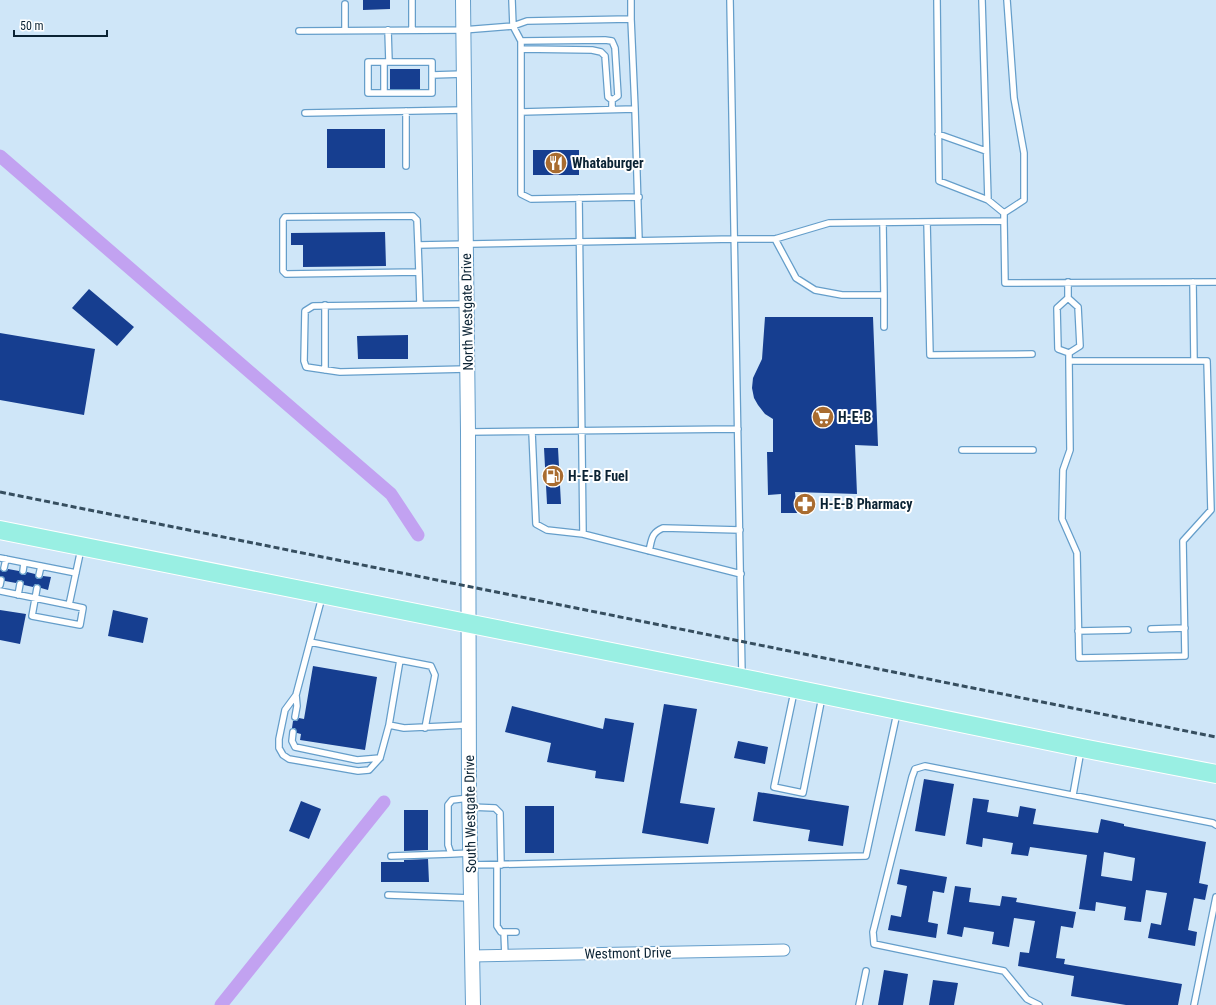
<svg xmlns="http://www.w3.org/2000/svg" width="1216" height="1005" font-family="'Roboto Condensed',sans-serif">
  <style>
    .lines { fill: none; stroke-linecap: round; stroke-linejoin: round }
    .canal { stroke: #c2a2f1; stroke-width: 13 }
    .building { fill: #163e90; fill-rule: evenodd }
    .service-casing { stroke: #659eca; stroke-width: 8 }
    .minor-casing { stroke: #659eca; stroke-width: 13 }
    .tertiary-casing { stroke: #659eca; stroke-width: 16 }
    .primary-casing { stroke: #fff; stroke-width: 20 }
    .service { stroke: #fff; stroke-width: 5.5 }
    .minor { stroke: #fff; stroke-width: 11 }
    .tertiary { stroke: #fff; stroke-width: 14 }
    .primary { stroke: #99efe3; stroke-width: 18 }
    .rail { stroke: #364e5f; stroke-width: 3; stroke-dasharray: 6 3; stroke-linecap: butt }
    .labels { text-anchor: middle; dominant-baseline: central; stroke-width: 4; stroke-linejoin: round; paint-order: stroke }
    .poi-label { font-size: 14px; font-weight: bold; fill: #0b2334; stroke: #fff; text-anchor: start }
    .street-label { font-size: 14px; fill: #0b2334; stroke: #fff }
  </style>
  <rect width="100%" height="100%" fill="#cfe6f8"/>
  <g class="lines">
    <path class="canal" d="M0,156l391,338 27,41
      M221,1005l163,-203"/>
  </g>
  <path class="building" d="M363,0h27v9l-27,1z
    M390,69h30v20h-30z
    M327,129h58v39h-58z
    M533,150h46v25h-46z
    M385,232l1,34 -83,1v-22h-12v-12z
    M89,289l45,38 -17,19 -45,-38z
    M765,317h108l5,129 -23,-1 2,49 -62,-2 2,21h-16v-19l-13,1 -1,-43h6v-33l-8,-5 -7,-9 -4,-7 -2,-10 1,-10 9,-19z
    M0,333l95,16 -11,66 -84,-15z
    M408,335v24h-50l-1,-23z
    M544,448h14l3,56h-14z
    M0,569l3,3 4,-1 1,-2 11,2 3,4h3l2,-3 8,2 1,4 2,1 4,-1 1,-2 8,1 -3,13 -7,-2 -3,-4h-3l-2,3 -9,-2v-3l-3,-2h-3l-2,3 -11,-2 -1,-4 -4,-1z
    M0,610l26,4 -6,30 -20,-4z
    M113,610l35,8 -5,25 -35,-7z
    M313,666l64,11 -12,73 -65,-10 1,-6 -4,-1 -2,-5h-3l1,-7h4l2,-3 5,1z
    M664,704l33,5 -17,94 35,5 -7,36 -66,-11z
    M512,706l91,23 2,-11 29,5 -10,59 -29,-4 1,-7 -49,-9 4,-19 -46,-11z
    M738,741l30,6 -3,17 -31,-6z
    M924,779l30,5 -9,52 -30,-5z
    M758,792l91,14 -6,40 -35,-5 2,-11 -57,-9z
    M973,798l16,2 -2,12 31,5 2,-11 16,3 -3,15 65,9 3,-14 23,5v2l82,16 -7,41 9,2 -3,15 -11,-2 -6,32 9,2 -2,14 -47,-8 3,-15 10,2 6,-32 -21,-3 -5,32 -17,-2 2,-13 -30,-5 -1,9 -16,-2 8,-54 -57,-8 -2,9 -17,-2 2,-11 -30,-5 -1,9 -16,-3zM1104,852l31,6 -3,23 -31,-5z
    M301,801l20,8 -12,30 -20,-8z
    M525,806h29v47h-29z
    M404,810h24v40l-24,1z
    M428,859l1,23h-48v-20h23v-2z
    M900,869l47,8 -3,16 -11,-2 -5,31 10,2 -2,14 -48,-8 3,-15 10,2 6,-31 -10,-2z
    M955,886l16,2 -2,14 31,4 2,-10 15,2 -1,4 60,10 -3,16 -12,-2 -5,32 9,1 -1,5 118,20 -4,21h-52l-55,-9 3,-20 -56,-10 2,-14 9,1 6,-32 -21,-3 -5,29 -17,-3 2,-12 -30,-5 -2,10 -15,-3z
    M884,970l24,4 -5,31h-25z
    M933,980l25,3 -4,22h-25z"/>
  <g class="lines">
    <g class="service-casing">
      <path id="service" d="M512,0l1,26 8,15v71
        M730,0l12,676
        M937,0l2,181 49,19
        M345,4v26
        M631,19l4,90
        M388,30l1,32h43v31h-64v-31h21
        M412,30v-30
        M299,31l164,-1 50,-4 14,-5 104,-2v-19
        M521,41l84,-1 7,1 3,7 3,48 -6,4v9
        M521,49l71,1 9,2 4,4 3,41 4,3
        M384,62v31
        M432,75l32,-1
        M406,111v55
        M305,113l159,-3
        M938,134l48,17
        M639,197l-108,2 -10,-5v-82l114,-3 4,132
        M579,198l4,336
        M1004,213l20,-13v-47l-10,-55 -7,-98
        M1004,221l1,62 211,-1
        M927,222l3,133 102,-1
        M775,239l21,39 19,12 27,5h42l-1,-72
        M418,245l1,27 -133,2 -3,-3v-51l2,-3 128,-1 4,4 1,25 317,-6h40l54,-16 175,-2v-8l-16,-13 -6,-200
        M419,272l1,32
        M1068,282v16l10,9 2,39 -11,7
        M1193,282l1,79
        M884,295v32
        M1068,298l-11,10 1,41 11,4
        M466,304l-153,2 -8,5 -1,50 2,6 34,5 127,-3
        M1069,361h138l4,149 -28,31 2,115 -106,2 -2,-105 -15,-34 1,-49 7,-20 -1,-89v-8
        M325,370v-65
        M468,432l270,-3
        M532,432l4,92 11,6 36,4 158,40
        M962,450h71
        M649,551c3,-12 2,-18 14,-23l77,2
        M0,558l76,15
        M4,568l2,-9
        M23,571l1,-8
        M39,575l2,-9
        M0,585l1,-5
        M37,588l-5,28 48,9 3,-17 -14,-3
        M0,591l69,14 12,-56
        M18,595l2,-11
        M322,597l-12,45 90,18 -11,65 15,3 64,-3
        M1151,629l34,-1
        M1078,631l50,-1
        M310,642l-14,53 -11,15 -6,29v9l4,7 6,4 69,12 11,-1 11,-12 9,-33
        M400,660l31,6 4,9 -10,53
        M794,692l-20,95 29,6 19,-96
        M295,717l2,-11 -1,-11
        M293,732l-1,9 3,6 62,13 23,-2
        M1073,795l8,-45
        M469,798l-17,2 -4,5v40l3,9 19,-1
        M470,807l25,1 5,5 1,52
        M391,856l60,-2
        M471,865l395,-9 31,-143
        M497,865v61l4,6h15
        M388,895l83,3
        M504,932l1,24
        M859,1005l7,-34
        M1039,1005l-12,-6 -23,-28 -130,-27 -1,-12 39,-155 3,-8 10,-3 288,57 3,2
        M1194,1005l22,-108"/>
    </g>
    <g class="minor-casing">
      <path id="minor" d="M472,956l312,-6"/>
    </g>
    <g class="tertiary-casing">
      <path id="tertiary" d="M463,0l5,432 1,356 4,217"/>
    </g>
    <g class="primary-casing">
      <path id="primary" d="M0,530l742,148 340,70 134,26"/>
    </g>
    <use href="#service" class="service"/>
    <use href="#minor" class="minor"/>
    <use href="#tertiary" class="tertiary"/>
    <use href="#primary" class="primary"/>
    <path class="rail" d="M0,492l1216,245"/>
  </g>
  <defs>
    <g id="restaurant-disc" transform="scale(1.15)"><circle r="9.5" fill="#a96c30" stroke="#fff"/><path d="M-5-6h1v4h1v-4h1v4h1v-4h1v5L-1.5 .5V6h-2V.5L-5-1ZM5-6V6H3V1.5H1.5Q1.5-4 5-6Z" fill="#fff"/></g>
    <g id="supermarket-disc" transform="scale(1.15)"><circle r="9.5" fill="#a96c30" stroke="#fff"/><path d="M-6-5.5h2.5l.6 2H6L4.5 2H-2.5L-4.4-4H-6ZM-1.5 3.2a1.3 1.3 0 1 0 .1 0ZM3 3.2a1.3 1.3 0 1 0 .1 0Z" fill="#fff"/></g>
    <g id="fuel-disc" transform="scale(1.15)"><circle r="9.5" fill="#a96c30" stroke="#fff"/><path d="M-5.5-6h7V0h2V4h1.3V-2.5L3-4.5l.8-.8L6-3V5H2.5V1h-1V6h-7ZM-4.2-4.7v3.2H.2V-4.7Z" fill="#fff"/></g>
    <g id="pharmacy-disc" transform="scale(1.15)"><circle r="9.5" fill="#a96c30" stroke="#fff"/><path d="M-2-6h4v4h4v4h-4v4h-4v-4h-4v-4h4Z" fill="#fff"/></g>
  </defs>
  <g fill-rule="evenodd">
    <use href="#restaurant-disc" x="556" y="163"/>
    <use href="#supermarket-disc" x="823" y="417"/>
    <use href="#fuel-disc" x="553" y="476"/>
    <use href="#pharmacy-disc" x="805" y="504"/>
  </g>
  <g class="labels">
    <g class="poi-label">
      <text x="572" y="163">Whataburger</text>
      <text x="838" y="417">H-E-B</text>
      <text x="568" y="476">H-E-B Fuel</text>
      <text x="820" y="504">H-E-B Pharmacy</text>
    </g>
    <g class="street-label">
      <text transform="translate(467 312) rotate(-91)">North Westgate Drive</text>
      <text transform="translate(470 814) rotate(-91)">South Westgate Drive</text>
      <text transform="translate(628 953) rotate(-1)">Westmont Drive</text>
    </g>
  </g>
  <path d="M14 30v6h93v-6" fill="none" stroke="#0b2334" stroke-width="2"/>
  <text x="20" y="30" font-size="12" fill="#0b2334" stroke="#ffffff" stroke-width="3" paint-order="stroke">50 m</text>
</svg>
